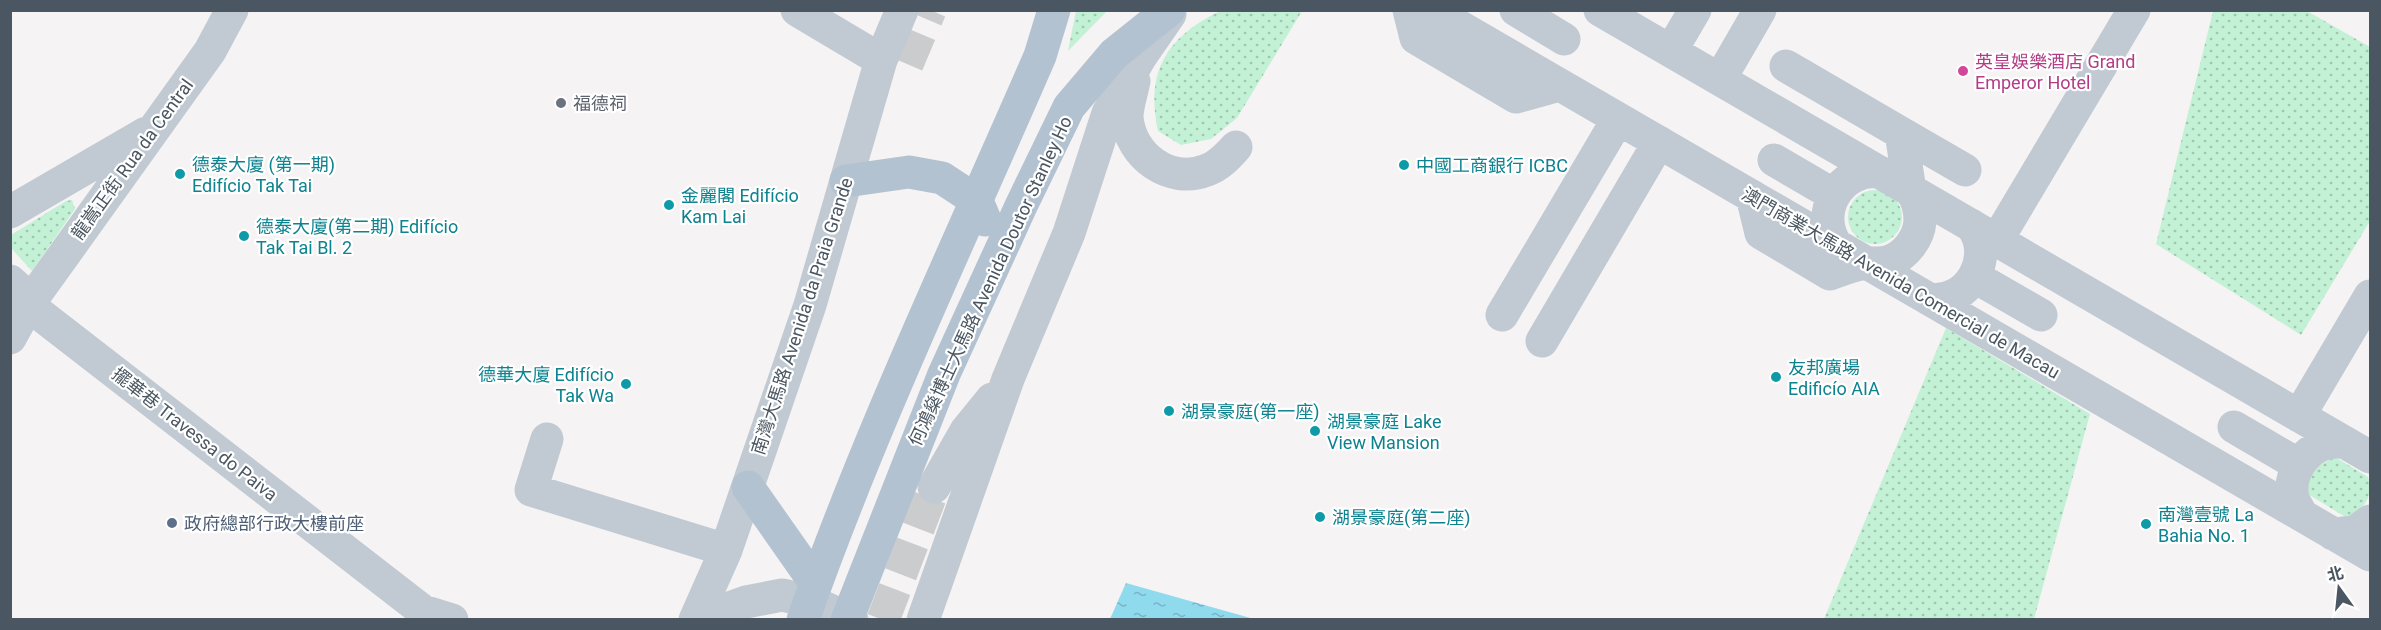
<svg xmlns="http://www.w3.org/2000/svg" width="2381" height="630" font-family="Roboto,'Noto Sans SC',sans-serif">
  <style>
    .grass { fill: url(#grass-dots) }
    .water { fill: url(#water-ripples) }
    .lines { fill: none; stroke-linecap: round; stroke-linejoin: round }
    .minor-tunnel { stroke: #caccce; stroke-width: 33; stroke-dasharray: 33 16; stroke-linecap: butt }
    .minor { stroke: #c1cad2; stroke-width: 33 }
    .major { stroke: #b3c2d1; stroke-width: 33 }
    .hotel-dot { fill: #d1479c; stroke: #fff; stroke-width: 2 }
    .worship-dot { fill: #6b7280; stroke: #fff; stroke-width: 2 }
    .culture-dot { fill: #0f9aa8; stroke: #fff; stroke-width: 2 }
    .service-dot { fill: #5c6f8a; stroke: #fff; stroke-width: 2 }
    .labels { text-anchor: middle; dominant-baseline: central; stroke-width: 4.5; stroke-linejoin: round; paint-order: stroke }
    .hotel-label { font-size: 18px; fill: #b23c85; stroke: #fff; text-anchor: start }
    .worship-label { font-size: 18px; fill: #5b616d; stroke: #fff; text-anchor: start }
    .street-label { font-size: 18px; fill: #4a5661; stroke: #fff }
    .culture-label { font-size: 18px; fill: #0d838f; stroke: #fff; text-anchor: start }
    .service-label { font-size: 18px; fill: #4e5e75; stroke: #fff; text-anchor: start }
  </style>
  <defs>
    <pattern id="grass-dots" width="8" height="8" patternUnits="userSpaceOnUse" patternTransform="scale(1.5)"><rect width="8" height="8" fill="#c3f1d5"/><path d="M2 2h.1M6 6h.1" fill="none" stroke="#a0c6b0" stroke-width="1.8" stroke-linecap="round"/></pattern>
    <pattern id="water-ripples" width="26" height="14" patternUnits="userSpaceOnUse" patternTransform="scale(1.5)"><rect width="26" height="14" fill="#90daee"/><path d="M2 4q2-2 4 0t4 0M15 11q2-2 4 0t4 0" fill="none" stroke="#78b4c4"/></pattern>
  </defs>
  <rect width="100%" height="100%" fill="#f5f3f3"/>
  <path class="grass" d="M1076,11h31l-39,40z
    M1220,11h82l-65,107 -26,21 -30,6 -23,-14c-13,-60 9,-94 62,-120z
    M2213,11h94l63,36v174l-69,114 -145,-91z
    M1848 217a27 27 0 1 1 54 0a27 27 0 1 1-54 0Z
    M72,200l3,9 -43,62 -21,-23v-13l55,-34z
    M1946,328l144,86 -56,205h-210z
    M2335,457l33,20c5,23 -3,29 -21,41l-39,-24c-1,-22 9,-28 27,-37z"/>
  <path class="water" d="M1126,583l128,36h-144z"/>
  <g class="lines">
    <path class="minor-tunnel" d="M907,64l23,-54
      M883,620l51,-133"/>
    <path class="minor" d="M797,10l84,50
      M1409,10l7,28 100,59 43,-12
      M1431,10l939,545
      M1516,10l48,29
      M1600,10l770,447
      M1671,51l24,-41
      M1720,79l40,-69
      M1134,81c-2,11 -7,25 -7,36 3,39 43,68 80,53 12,-4 21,-14 29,-23
      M1901,133l64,37
      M1774,160l60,35
      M1752,196l9,37 69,41c11,-4 25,-10 37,-11 8,0 15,1 23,-2 16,-6 29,-23 30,-40 0,-11 -2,-22 -10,-31l-9,-57 -115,-67
      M10,212l136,-79
      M1997,240l137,-230
      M1837,246c-24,-33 3,-79 43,-74
      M1975,277l66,38
      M10,281l10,9 8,15 395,306 29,9
      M1929,299c40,6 67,-43 42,-74
      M1502,315l116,-196
      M10,338l18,-33 182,-254 22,-41
      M1542,341l117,-199
      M2299,416l71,-120
      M2234,427l65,38
      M547,439l-16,51 195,60
      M934,487l32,-56 26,-32
      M2302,515c-3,-5 -7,-11 -9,-17 -7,-30 22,-62 53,-55
      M2333,534l22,-2 15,-11
      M695,620l31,-70 84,-245 71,-245 21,-50
      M696,620l50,-18 36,-7 28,6 42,19
      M923,620l85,-241 61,-146 39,-120 33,-57 29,-42"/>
    <path class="major" d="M846,181l63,-9 33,6 35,23 8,19
      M748,487l68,97
      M803,620c68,-193 156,-377 237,-564l14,-46
      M847,620l97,-246 77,-168 48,-99 45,-53 55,-44"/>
  </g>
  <circle class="hotel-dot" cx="1963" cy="71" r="6"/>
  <circle class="worship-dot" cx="561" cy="103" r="6"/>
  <g class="culture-dot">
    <circle cx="1404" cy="165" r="6"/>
    <circle cx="180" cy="174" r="6"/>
    <circle cx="669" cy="205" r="6"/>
    <circle cx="244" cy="236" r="6"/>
    <circle cx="1776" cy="377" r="6"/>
    <circle cx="626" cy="384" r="6"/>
    <circle cx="1169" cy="411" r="6"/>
    <circle cx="1315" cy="431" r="6"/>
    <circle cx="1320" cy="517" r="6"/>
    <circle cx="2146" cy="524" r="6"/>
  </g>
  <circle class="service-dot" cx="172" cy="523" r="6"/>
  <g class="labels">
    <g class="hotel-label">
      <text x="1975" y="61">英皇娛樂酒店 Grand<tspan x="1975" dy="21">Emperor Hotel</tspan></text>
    </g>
    <g class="worship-label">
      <text x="573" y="103">福德祠</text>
    </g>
    <g class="street-label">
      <text transform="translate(132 159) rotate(-54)">龍嵩正街 Rua da Central</text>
      <text transform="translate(990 281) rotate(-65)">何鴻燊博士大馬路 Avenida Doutor Stanley Ho</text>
      <text transform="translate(1901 283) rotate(30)">澳門商業大馬路 Avenida Comercial de Macau</text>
      <text transform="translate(802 316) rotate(-72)">南灣大馬路 Avenida da Praia Grande</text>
      <text transform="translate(195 434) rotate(38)">擺華巷 Travessa do Paiva</text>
    </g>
    <g class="culture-label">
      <text x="192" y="164">德泰大廈 (第一期)<tspan x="192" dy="21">Edifício Tak Tai</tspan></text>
      <text x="1416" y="165">中國工商銀行 ICBC</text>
      <text x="681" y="195">金麗閣 Edifício<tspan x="681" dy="21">Kam Lai</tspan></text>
      <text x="256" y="226">德泰大廈(第二期) Edifício<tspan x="256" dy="21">Tak Tai Bl. 2</tspan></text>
      <text x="1788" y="367">友邦廣場<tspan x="1788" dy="21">Edificío AIA</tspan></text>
      <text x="614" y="374" text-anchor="end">德華大廈 Edifício<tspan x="614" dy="21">Tak Wa</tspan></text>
      <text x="1181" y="411">湖景豪庭(第一座)</text>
      <text x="1327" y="421">湖景豪庭 Lake<tspan x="1327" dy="21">View Mansion</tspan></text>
      <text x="2158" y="514">南灣壹號 La<tspan x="2158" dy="21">Bahia No. 1</tspan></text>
      <text x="1332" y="517">湖景豪庭(第二座)</text>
    </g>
    <g class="service-label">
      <text x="184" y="523">政府總部行政大樓前座</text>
    </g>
  </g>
  <rect width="2381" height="630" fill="none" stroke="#4a5661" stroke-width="24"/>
  <g transform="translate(2339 588) rotate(345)" stroke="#ffffff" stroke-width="4.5" paint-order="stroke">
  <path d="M0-4.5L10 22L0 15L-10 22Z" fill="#4a5661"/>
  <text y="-9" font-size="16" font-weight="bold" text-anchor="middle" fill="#4a5661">北</text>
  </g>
</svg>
